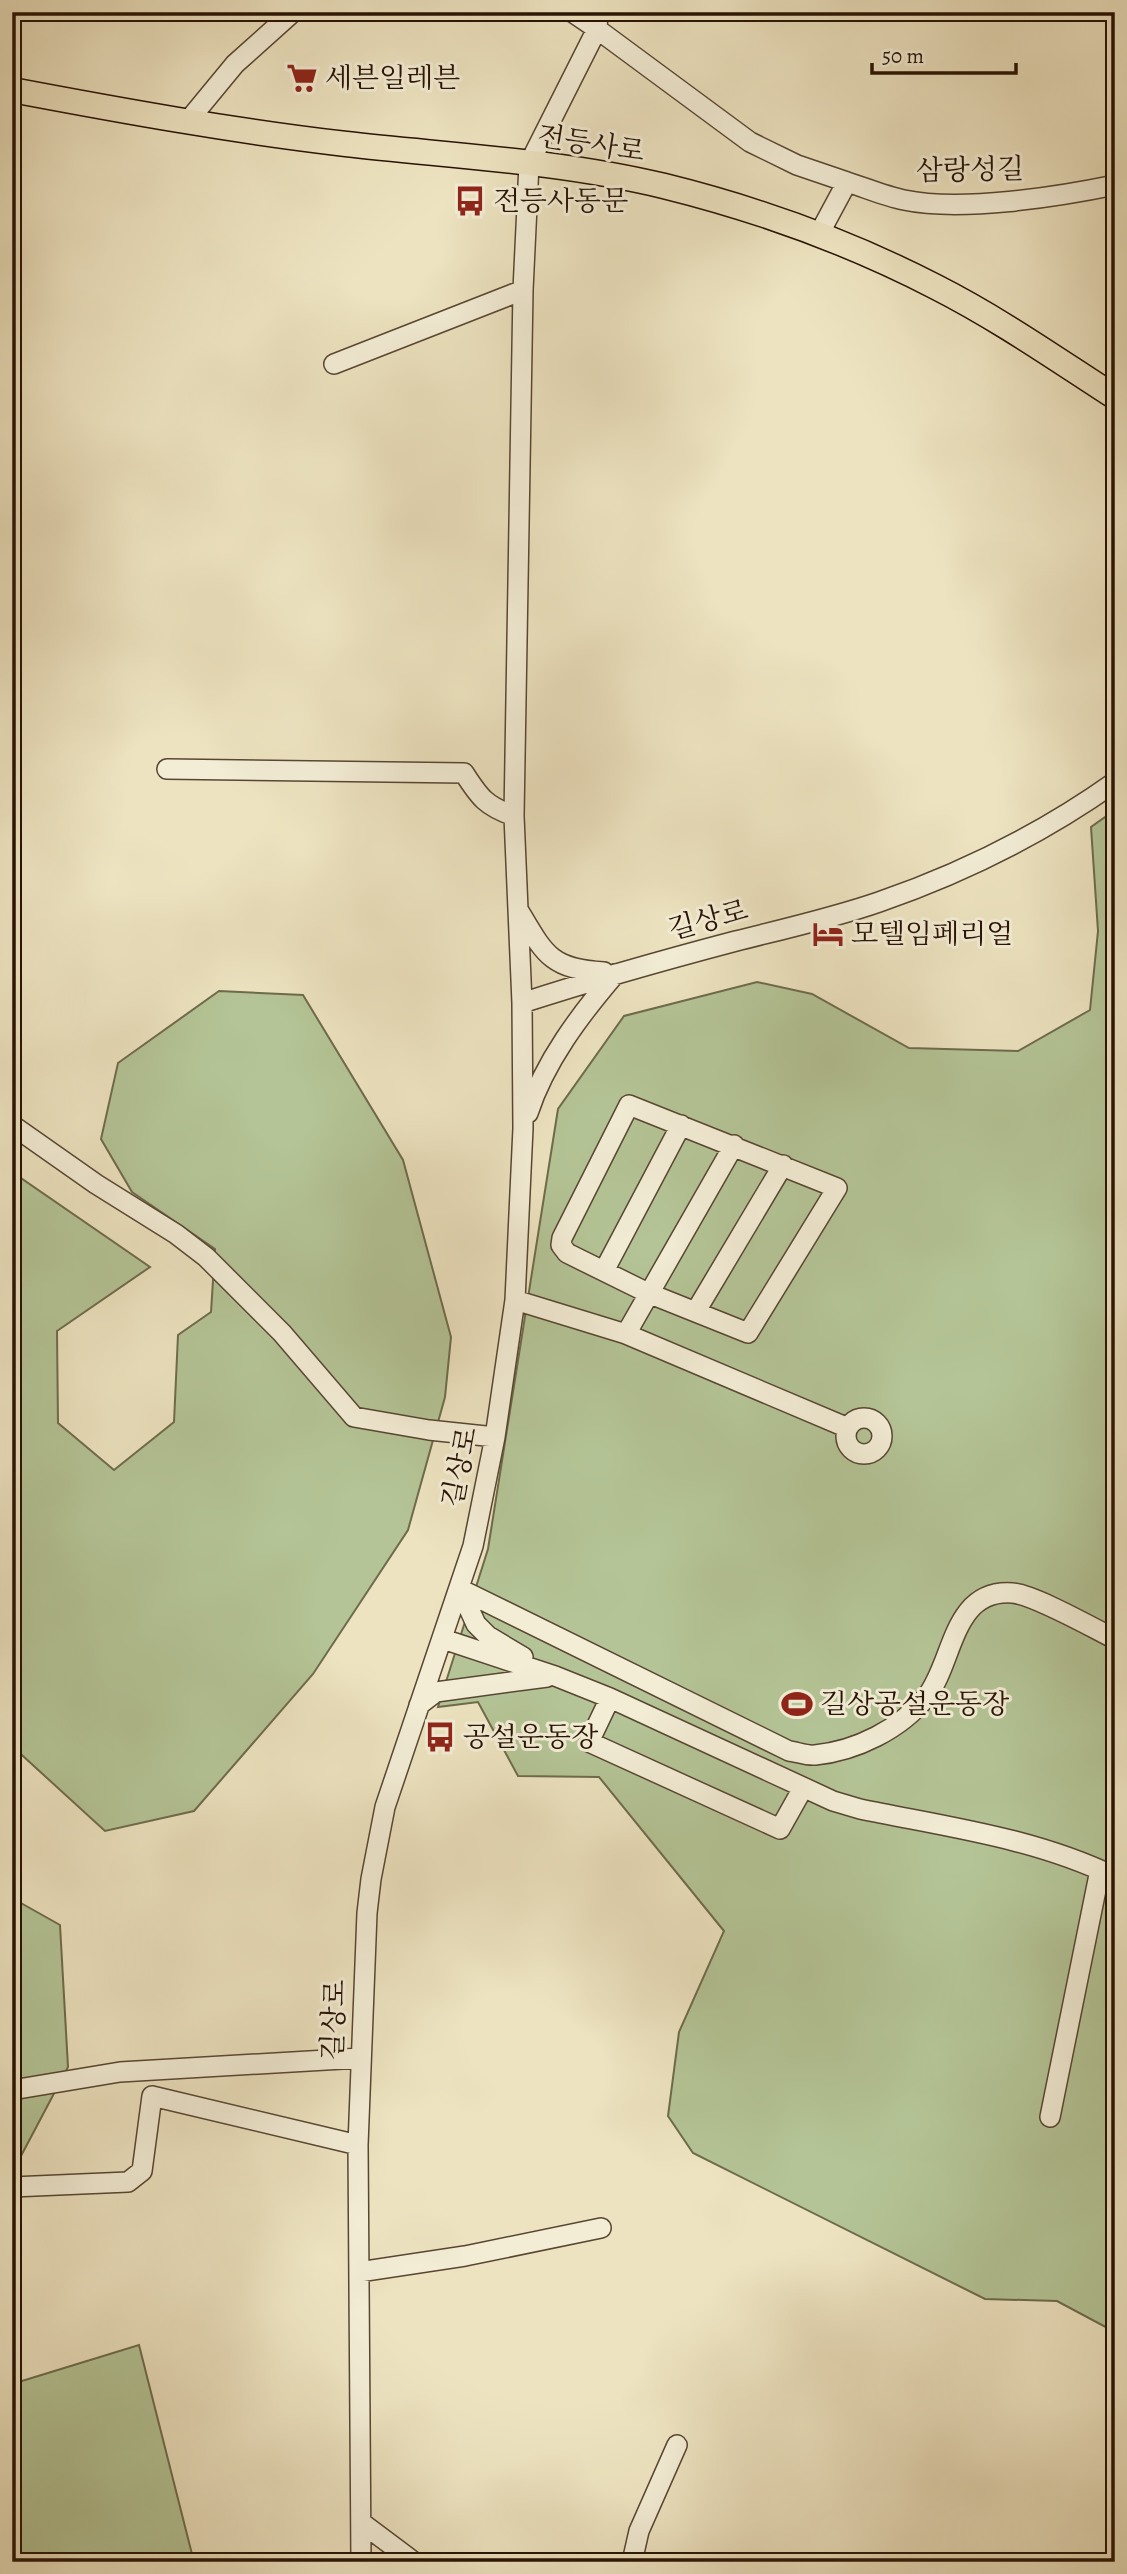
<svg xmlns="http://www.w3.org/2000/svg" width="1127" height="2574" font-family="Alegreya,'Noto Serif KR',serif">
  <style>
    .green { fill: #b4c496; stroke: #6e6b4c; stroke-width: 2 }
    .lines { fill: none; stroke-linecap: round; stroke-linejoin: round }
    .minor-casing { stroke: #584632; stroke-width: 22 }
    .major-casing { stroke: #271203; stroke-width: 27 }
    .minor { stroke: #f3edd6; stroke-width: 19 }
    .major { stroke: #ede3c0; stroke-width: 24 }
    .labels { text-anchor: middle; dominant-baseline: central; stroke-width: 6; stroke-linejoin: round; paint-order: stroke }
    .poi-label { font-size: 28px; fill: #271203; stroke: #f3edd6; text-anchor: start }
    .street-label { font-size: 28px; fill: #271203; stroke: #f3edd6 }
  </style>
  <rect width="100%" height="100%" fill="#ede3c0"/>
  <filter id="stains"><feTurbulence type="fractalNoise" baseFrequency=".00286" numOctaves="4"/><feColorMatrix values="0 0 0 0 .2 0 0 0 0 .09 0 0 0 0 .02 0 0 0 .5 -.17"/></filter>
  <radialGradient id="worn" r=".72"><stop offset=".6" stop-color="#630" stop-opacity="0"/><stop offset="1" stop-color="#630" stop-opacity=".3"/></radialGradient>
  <path class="green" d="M1115,810v1522l-58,-31 -72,-2 -292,-146 -25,-37 11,-84 45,-101 -125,-154 -81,-1 -40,-74 -40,5 50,-158 70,-440 66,-93 133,-34 55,12 97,54 109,3 72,-41 8,-79 -7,-104z
    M219,991l84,4 100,165 48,177 -6,60 -37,133 -95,144 -119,137 -89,20 -93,-85v-574l138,95 -93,64 1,92 56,47 60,-48 4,-87 33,-23 4,-63 -83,-57 -31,-53 17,-76z
    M12,1898l48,27 8,142 -56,106z
    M139,2345l55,217h-182v-178z"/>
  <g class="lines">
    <g class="minor-casing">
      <path id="minor" d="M598,12l-1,17 153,113 47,23 50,17
        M188,121l47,-57 58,-52
        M818,236l29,-54c19,6 38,14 57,18 57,12 153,-3 211,-15
        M334,364l189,-74
        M167,769l297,4c16,25 22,33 50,43
        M519,911c26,44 32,58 85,61
        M522,1003l-8,-187 9,-526 6,-126 68,-135 -25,-17
        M629,1105l208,83 -89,145 -100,-40 -81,-40 -6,-8 1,-7z
        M528,1113c17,-52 52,-98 87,-139
        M12,1125l84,59 80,50 30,23 76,76 72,84 75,13 66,7
        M604,1271l77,-146
        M515,1300l111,34 222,94
        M696,1311l87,-146
        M626,1334l108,-189
        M846 1436a18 18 0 1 1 36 0a18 18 0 1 1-36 0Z
        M460,1589l329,162c8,1 18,5 26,4 41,-4 86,-26 112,-59 27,-35 25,-107 85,-103 21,1 81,35 103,46
        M460,1589l16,35 12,12 35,21
        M443,1639l112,37 55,22 223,103 27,8c87,18 175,29 255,68
        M610,1698l-21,44 191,87 23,-41
        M419,1705l17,-13 111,-15
        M12,2090l108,-18 240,-14
        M1050,2117l50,-247
        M12,2187l116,-5 14,-11 10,-75 206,49
        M359,2272l106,-16 136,-28
        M362,2523l52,39
        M361,2562l-3,-417 9,-232 4,-34 14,-72 88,-261 22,-109 20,-137 8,-172 -1,-125c71,-23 142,-43 214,-62 48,-12 97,-23 143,-39 84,-29 164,-69 236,-120
        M632,2562l7,-31 38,-86"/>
    </g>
    <g class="major-casing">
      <path id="major" d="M12,90c111,21 222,41 334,54 106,12 214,17 318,42 93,23 187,57 272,101 63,32 120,72 179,110"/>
    </g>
    <use href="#minor" class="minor"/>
    <use href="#major" class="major"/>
  </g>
  <defs>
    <g id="supermarket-bare" transform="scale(2.415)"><path d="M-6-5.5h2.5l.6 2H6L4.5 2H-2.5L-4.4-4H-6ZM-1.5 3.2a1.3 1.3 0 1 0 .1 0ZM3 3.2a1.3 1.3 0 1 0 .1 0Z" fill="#8f2418" stroke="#f3edd6" stroke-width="2.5" paint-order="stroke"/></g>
    <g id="bus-bare" transform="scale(2.415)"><path d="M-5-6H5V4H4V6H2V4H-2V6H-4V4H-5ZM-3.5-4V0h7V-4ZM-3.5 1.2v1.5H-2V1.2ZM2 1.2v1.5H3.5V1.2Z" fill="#8f2418" stroke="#f3edd6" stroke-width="2.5" paint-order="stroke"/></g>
    <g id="hotel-bare" transform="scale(2.415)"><path d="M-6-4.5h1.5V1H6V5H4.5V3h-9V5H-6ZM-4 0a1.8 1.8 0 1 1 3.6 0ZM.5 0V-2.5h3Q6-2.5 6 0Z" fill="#8f2418" stroke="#f3edd6" stroke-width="2.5" paint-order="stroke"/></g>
    <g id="stadium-bare" transform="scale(2.415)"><path d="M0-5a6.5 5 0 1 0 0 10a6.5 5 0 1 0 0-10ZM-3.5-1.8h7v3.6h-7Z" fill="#8f2418" stroke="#f3edd6" stroke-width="2.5" paint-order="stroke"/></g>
  </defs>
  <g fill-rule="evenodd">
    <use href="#supermarket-bare" x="302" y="78"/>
    <use href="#bus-bare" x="470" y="201"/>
    <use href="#hotel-bare" x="828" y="934"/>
    <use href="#stadium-bare" x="797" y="1704"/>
    <use href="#bus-bare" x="440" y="1737"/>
  </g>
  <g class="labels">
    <g class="poi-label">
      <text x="325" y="78">세븐일레븐</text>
      <text x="493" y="201">전등사동문</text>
      <text x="851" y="934">모텔임페리얼</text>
      <text x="820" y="1704">길상공설운동장</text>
      <text x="463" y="1737">공설운동장</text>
    </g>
    <g class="street-label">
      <text transform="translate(591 144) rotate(9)">전등사로</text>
      <text transform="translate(970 170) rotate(-1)">삼랑성길</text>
      <text transform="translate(708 920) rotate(-15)">길상로</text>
      <text transform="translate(460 1467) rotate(-79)">길상로</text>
      <text transform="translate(334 2020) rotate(-88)">길상로</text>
    </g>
  </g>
  <rect width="1127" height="2574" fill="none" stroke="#ede3c0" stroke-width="42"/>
  <rect x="14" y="14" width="1099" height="2546" fill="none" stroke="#271203" stroke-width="3.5"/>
  <rect x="21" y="21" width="1085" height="2532" fill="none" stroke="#271203" stroke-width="2"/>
  <path d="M872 63v10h144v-10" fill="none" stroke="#271203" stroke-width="3.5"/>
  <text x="882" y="63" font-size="21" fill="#271203" stroke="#f3edd6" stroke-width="5" paint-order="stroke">50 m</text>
  <rect width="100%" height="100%" filter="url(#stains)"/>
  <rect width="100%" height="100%" fill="url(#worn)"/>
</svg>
